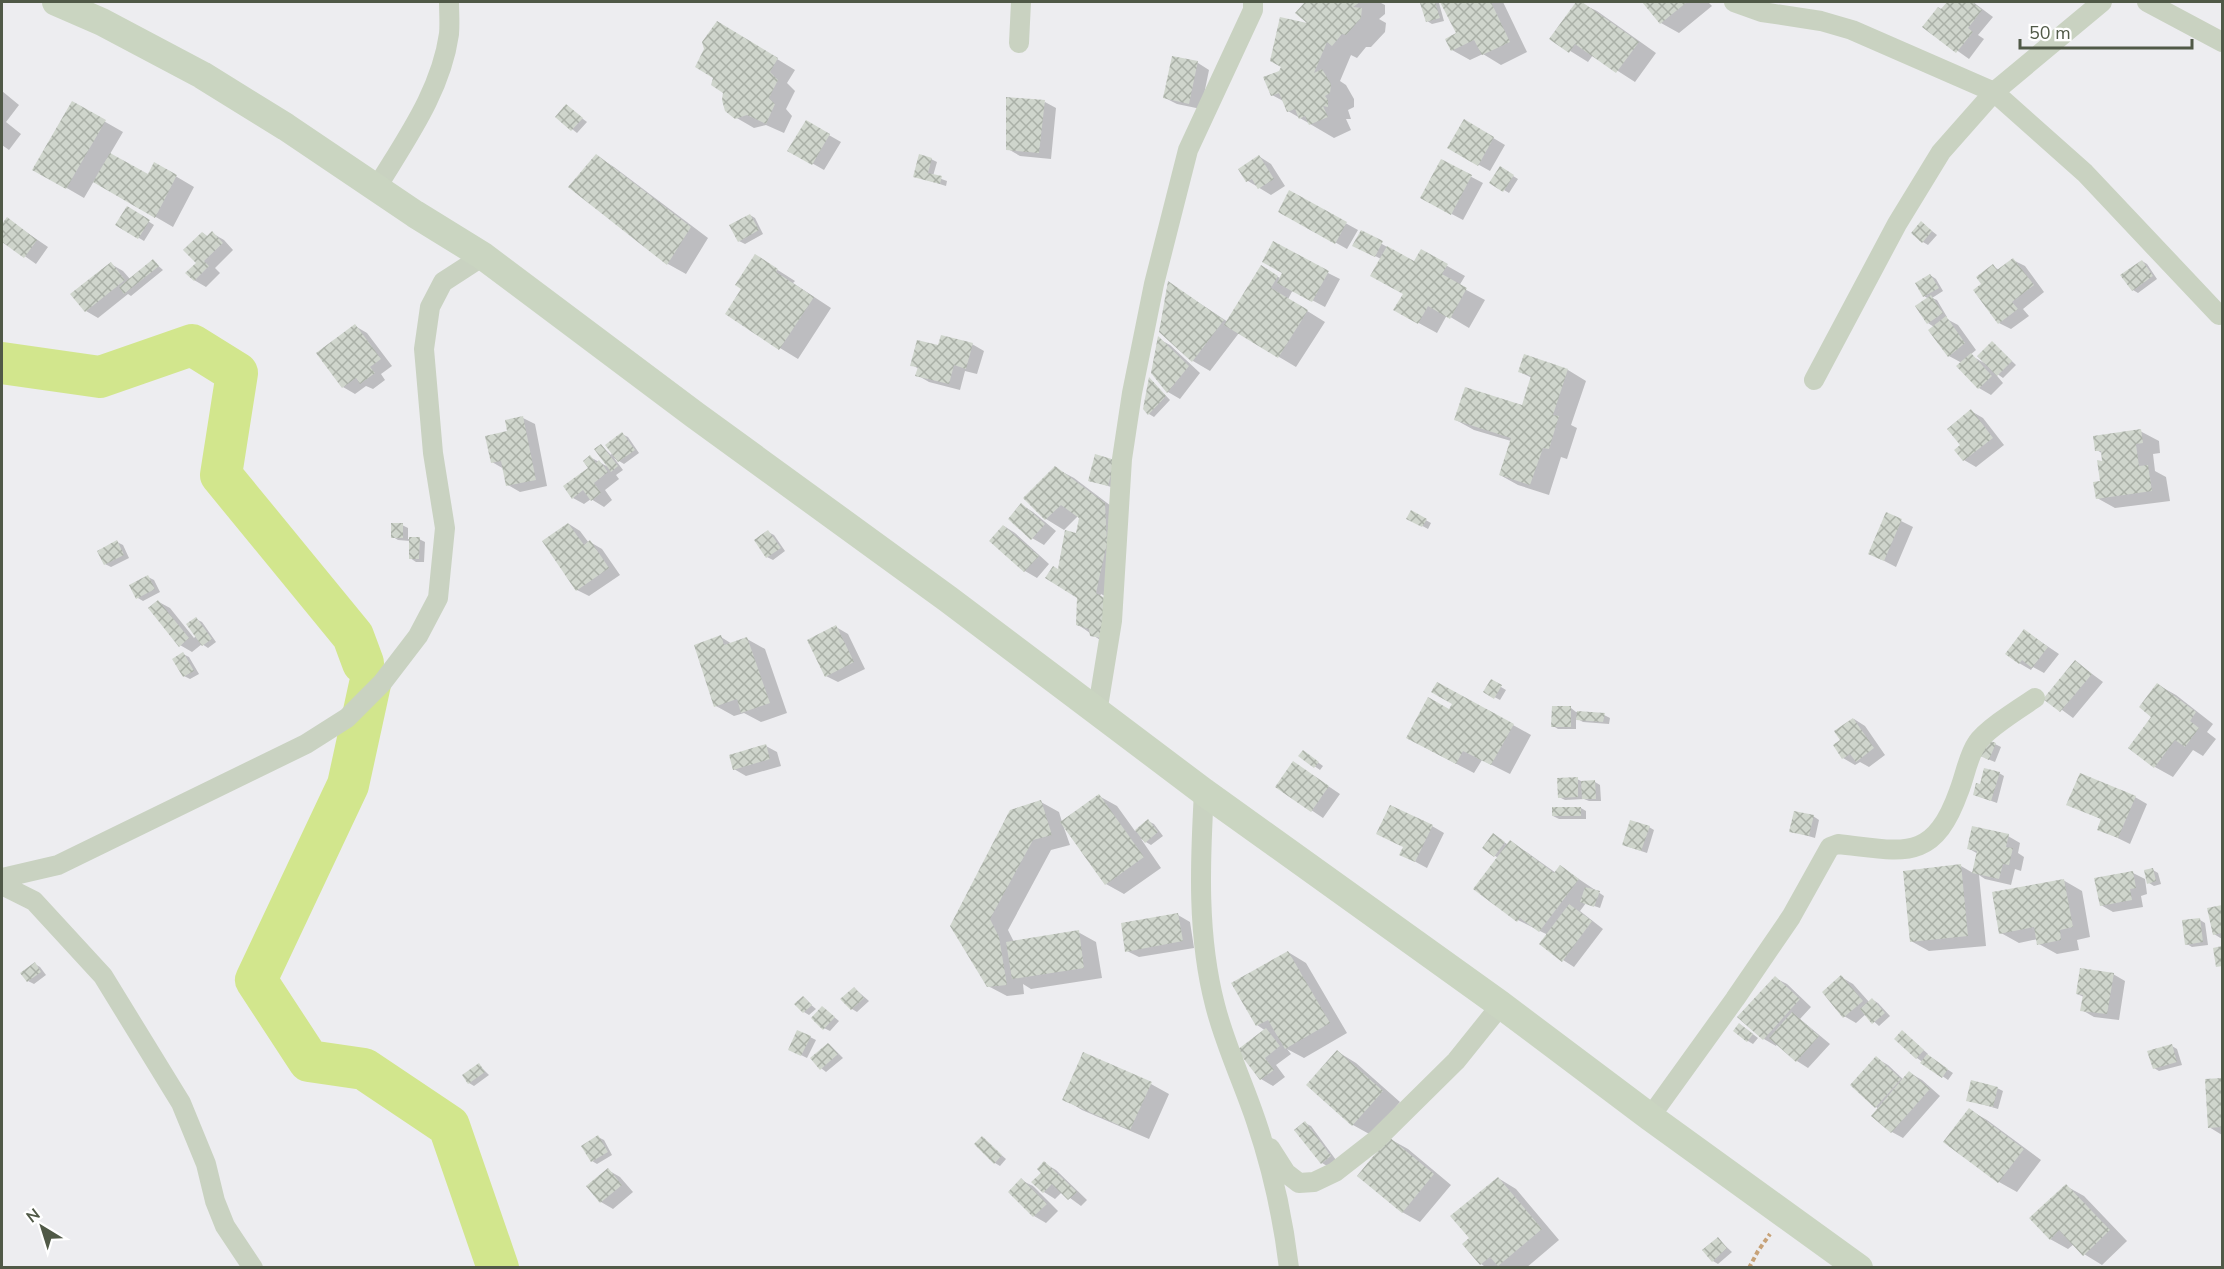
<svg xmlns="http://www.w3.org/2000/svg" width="2224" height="1269" font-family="'Nunito Sans',sans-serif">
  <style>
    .shadow { fill: #0003 }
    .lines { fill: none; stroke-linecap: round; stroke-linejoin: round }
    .river { stroke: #d2e68d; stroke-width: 42 }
    .building { fill: url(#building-cross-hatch) }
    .path { stroke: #c7a278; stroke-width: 4; stroke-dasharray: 4.5 3; stroke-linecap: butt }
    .street { stroke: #c9d2c1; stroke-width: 20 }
    .secondary { stroke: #cad5c1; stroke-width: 28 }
  </style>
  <defs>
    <pattern id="building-cross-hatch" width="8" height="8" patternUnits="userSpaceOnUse" patternTransform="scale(1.5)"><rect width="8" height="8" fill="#cfd5cc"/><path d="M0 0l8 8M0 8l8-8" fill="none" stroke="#aab0a7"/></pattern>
  </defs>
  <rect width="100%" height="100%" fill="#ededf0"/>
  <path class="shadow" d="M1307,2h72l6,3v9l-6,5 7,4 -1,9 -14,15h-5l-9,11 -6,-3 -11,26 6,4 8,14v8l-6,3 3,9h-5l5,11 -17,8 -46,-27 -3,-9 -13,-7 8,-23 33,-46 -16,-13z
    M1430,2l9,1 5,18 -12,3 -5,-3 -5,-17z
    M1442,2h61l24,50 -26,13 -18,-11 -13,6 -18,-10 6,-16z
    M1578,2l19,9 59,42 -21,29 -42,-27 -5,7 -37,-23z
    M1643,2h65l4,4 -33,27 -18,-10z
    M1949,2h24l20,15 -15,18 6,4 -15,20 -45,-32z
    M735,33l60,37 -8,13 8,8 -9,18 6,7 -8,17 -18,-8 -12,3 -19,-11 -10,-25 -10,-15 -9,-28z
    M1173,58l25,5 11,7 -8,39 -24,-5 -12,-6z
    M2,91l17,14 -13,17 15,12 -12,16 -7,-5z
    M1045,102l11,6 -5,51 -31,-3 -12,-7z
    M72,103l51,29 -13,22 38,22 7,-12 39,23 -21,40 -79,-46 -10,17 -50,-29z
    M566,106l21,16 -10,11 -20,-16z
    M1465,121l40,24 -15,26 -41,-23z
    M806,122l35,20 -17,28 -35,-20z
    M596,156l18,11 94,71 -22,36 -18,-10 -97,-77z
    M1260,157l11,7 14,22 -14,9 -23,-14z
    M931,159l6,3 -4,14 14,5 -1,5 -32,-10z
    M1441,161l42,22 -20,37 -30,-16z
    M1500,168l18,11 -9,14 -18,-11z
    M1289,192l69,38 -11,19 -67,-38z
    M128,208l26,17 -10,16 -27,-17z
    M750,215l5,3 8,16 -18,10 -6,-3z
    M7,219l41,28 -12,17 -34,-24v-13z
    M1922,223l15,12 -9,10 -5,-3z
    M1361,232l54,31 6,-12 44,25 -6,10 26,14 -16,28 -22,-13 -10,18 -42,-23 10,-16 -24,-35 -27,-14z
    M203,233l5,4 4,-4 12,7 9,10 -18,18 5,5 -14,14 -12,-7z
    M2013,260l12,6 19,26 -21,17 6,7 -18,13 -12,-6 -15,-38 9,-19 6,4z
    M153,261l10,9 -32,26 -3,-2 -30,24 -12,-7 25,-47 12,7 7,8z
    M2142,261l5,3 10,15 -19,14 -5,-3z
    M773,267l22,14 -2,2 38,25 -33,51 -18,-11 -36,-59z
    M1262,267l18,11 48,-5 12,6 -15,28 -32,-17 -5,9 37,23 -29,45 -57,-34 -29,38 -17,-10 -24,-78 59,39z
    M1930,275l6,4 7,12 -11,7 5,2 10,17 -2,1 13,7 18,25 -6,5 16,9 7,-21 23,22 -13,13 -10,-7 10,12 -12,12 -12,-7 -20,-22 3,-3 -13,-7 -15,-29 -6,-4 1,-24 -5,-3z
    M355,326l12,7 25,33 -11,8 4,6 -12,9 -7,-3 -11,8 -12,-7z
    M1159,339l11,6 30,28 -20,26 -12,-7 -16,-19z
    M972,344l12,7 -7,23 -12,-3 -5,19 -31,-8 -12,-7 2,-6 -7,-4 27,-18z
    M1525,356l43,14 18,11 -15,44 6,3 -10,31 -6,-2 -12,38 -31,-10 -18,-10 11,-34 -37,-11 -18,-10 67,-13 9,-29 -12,-6z
    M1150,379l20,21 -16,17 -5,-3z
    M1971,411l12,7 21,27 -28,22 -12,-7 -2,-14z
    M523,418l12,6 12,62 -27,6 -12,-7 -4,-16 -12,-7 17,-30z
    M2140,431l19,10 1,12 -7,1 2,17 11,6 4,24 -55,7 -18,-10 7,-36 -1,-8 -6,-4z
    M622,434l6,3 11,16 -15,11 -10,-6 9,12 -7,5 3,4 -14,11 7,10 -8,7 -13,-8 -7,5 -11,-6 17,-30v-11l20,11 -9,-23 10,10z
    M1114,461v27l-24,-8z
    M1055,468l19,10 49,37 -8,86 -14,-7 -1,2 3,46 -26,-18 1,-27 -19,-26 18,-36 4,-18 -3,-1 -14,14 -18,-11 -21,-21z
    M1022,505l11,7 23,19 -12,14 -12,-7z
    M1411,512l20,11 -3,6 -20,-11z
    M1887,514l26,13 -17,40 -27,-14z
    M569,524l11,7 9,12 1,-1 12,7 18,26 -31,21 -12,-6z
    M402,525l6,3v11h11l6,3 -1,20h-8l-6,-4v-17l-12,-1 -5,-3z
    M1004,526l11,7 34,31 -12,14 -12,-7 -34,-30z
    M768,532l6,3 11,16 -12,9 -6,-3z
    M117,542l6,3 6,13 -18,9 -6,-3z
    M148,577l6,3 6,12 -17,9 -5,-3z
    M159,602l11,6 24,30 2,-2v-17l6,3 14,20 -8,6 -6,-4 -10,8 -12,-7z
    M836,627l12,7 17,35 -27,13 -12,-6z
    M2025,631l34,23 -15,19 -11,-6 -2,3 -12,-7z
    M721,637l11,7 15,-5 18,10 22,64 -26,9 -17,-9 -10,3 -18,-10z
    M183,654l6,3 10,17 -9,5 -6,-3z
    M2076,662l27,20 -30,36 -27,-20z
    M1491,681l15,9 -6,10 -15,-8z
    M2158,685l18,10 37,29 -6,8 9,7 -13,17 -10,-6 -20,27 -18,-10 -25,-19 24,-32z
    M1571,708l5,4 28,3 6,3 -1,6 -26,-2 -7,-4v11h-18l-5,-3z
    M1450,711l63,14 18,10 -21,39 -28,-14 -8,13 -48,-25z
    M1854,719l11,7 20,29 -16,12 -9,-5 -5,3 -12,-7 -8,-13 7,-5z
    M1995,744l6,3 -6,15 -10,-4z
    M766,746l11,6 4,14 -35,10 -12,-7z
    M1308,755l15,11 -3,4 -20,-14z
    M1294,763l46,31 -17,24 -46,-31z
    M1999,773l5,3 -7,27 -22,-8 6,-9z
    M1577,779l6,3h12l5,3 1,16h-12l-5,-2 -19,1 -6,-3z
    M1099,796l18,10 18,25 13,-10 6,3 9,12 -12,9 -10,-6 20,29 -37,26 -18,-10 -43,-59 7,20 -19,5 -43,80 6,12 64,-10 18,10 6,36 -71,11 -8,-5 1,10 -17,2 -19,-10 -37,-60 90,-124 18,10 3,10z
    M2135,797l12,7 -17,40 -31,-15 4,-9 -35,-16z
    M1581,808l5,3v8h-27l-6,-3z
    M1813,816l6,4 -4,18 -24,-7z
    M1432,826l12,7 -17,35 -26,-14z
    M1649,827l5,3 -7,23 -18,-6z
    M2008,836l12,7 -2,10 6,4 -3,14 -6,-2 -4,16 -26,-6 -6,-4 7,71 -57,5 -18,-10 50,-75 12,7 5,-19 -10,-6z
    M1499,838l9,7 2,-3 18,11 28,20 5,-6 43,29 -4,12 -14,-5 -6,8 23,18 -29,38 -11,-7 -15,-25 -30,-15 -20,-62 -14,-10z
    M2153,870l5,3 3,11 -7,2 -5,-3z
    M2133,873l12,6 2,15 -6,2 2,11 -30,5 -12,-7z
    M2063,880l19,11 8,46 -13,3 2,10 -22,4 -18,-10 -1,-5 -19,4 -18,-10z
    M2222,906v33l-8,-5 -5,-25z
    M1178,915l12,7 4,26 -55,9 -12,-6z
    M2200,920l5,3 3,22 -16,2 -5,-3z
    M1288,952l18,11 41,70 -43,25 -17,-9 4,5 -15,11 9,12 -12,9 -12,-7 5,-48 -9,-6z
    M35,964l5,3 6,8 -12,9 -6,-3z
    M2113,974l12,7 -6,39 -25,-3 -12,-7 2,-13 -7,-3z
    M1841,977l12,7 16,18 4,-2 5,3 12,13 -11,10 -13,-12 -10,9 -12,-7z
    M1775,978l12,6 24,23 -11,12 30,25 -22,24 -11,-7 -20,-17 -1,2 -12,-7z
    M854,988l15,13 -12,11 -5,-3z
    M803,998l13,11 -7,6 -5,-3z
    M822,1007l17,14 -9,10 -6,-3z
    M1745,1028l13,10 -5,6 -5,-3z
    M1907,1035l21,19 -1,2 26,17 -5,7 -31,-22z
    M810,1037l6,3 -9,18 -12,-6z
    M829,1044l14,14 -17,14 -5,-4z
    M2172,1046l5,3 5,16 -23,6 -5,-3z
    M1338,1052l18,11 44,39 -29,33 -18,-10z
    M1876,1058l12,7 16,15 6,-7 12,7 18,16 -37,42 -11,-6 -13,-23 -3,-2z
    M479,1065l10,10 -15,11 -5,-3z
    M2222,1080v55l-13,-8 -2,-46z
    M1151,1084l18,10 -20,45 -67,-29 -18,-11z
    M1997,1088l6,3 -5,18 -30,-9z
    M1969,1110l18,10 54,40 -24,32 -18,-10 -54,-41z
    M1305,1123l6,3 25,34 -9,6 -5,-3z
    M598,1137l6,3 8,15 -15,9 -5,-3z
    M982,1138l24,21 -6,7 -5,-3z
    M1390,1139l18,10 43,36 -31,37 -18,-10z
    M1044,1163l12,7 31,30 -6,6 -19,-14 -7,7 -11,-7z
    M608,1170l12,7 13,15 -20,17 -12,-7z
    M1498,1178l18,11 43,51 -33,28h-39l-6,-4 -10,-26z
    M1021,1180l12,6 25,25 -12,12 -12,-7 -24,-24z
    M2066,1186l18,10 43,45 -25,24 -18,-11 -10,-10 -6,5 -18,-10z
    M1718,1239l14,13 -14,12 -5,-3z"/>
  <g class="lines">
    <path class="river" d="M2,363l98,14 92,-32 45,28 -16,102 132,161 10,27
      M370,684l-22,101 -92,195 53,81 55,8 85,57 49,142"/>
  </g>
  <path class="building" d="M1305,2h55l-7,5 9,1 -1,10 -15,17 -4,-1 -10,12 -5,-4 -13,31 8,-4 9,15 -1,9 -5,3 3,4v7l-5,-1 5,11 -19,8 -4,-9 -6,3 -4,-10 -8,3 -8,-19 -8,3 -8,-19 16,-6 2,-4 -11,-6 10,-44 27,6 -12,-10z
    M1425,2h10l5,16 -14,4 -6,-19z
    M1440,2h51l19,40 -28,13 -8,-15 -23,11 -6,-12 11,-6z
    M1576,2h6l57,40 -23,31 -41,-29 -6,9 -20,-14z
    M1642,2h45l-27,22z
    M1947,2h25l10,8 -14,18 5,4 -17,21 -34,-26 16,-20 3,2z
    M717,21l61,37 -8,14 8,8 -9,18 6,6 -9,20 -19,-9 -12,4 -10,-8 -3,-11 1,-7 -12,-8 2,-7 -18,-11 9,-18 -2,-7z
    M1172,56l26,5 -9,43 -26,-6z
    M1006,97l39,3 -6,53 -33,-3z
    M72,101l34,19 -40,69 -34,-19z
    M566,104l17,14 -12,13 -16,-14z
    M1464,119l30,18 -16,29 -31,-18z
    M806,120l24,14 -18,31 -25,-14z
    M110,153l38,21 6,-12 23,13 -22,43 -62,-36z
    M596,154l95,73 -24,38 -99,-78z
    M919,154l13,4 -4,15 14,3 -2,8 -27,-7z
    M1259,155l15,24 -16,10 -6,-10 -6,3 -8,-13z
    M1441,159l31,16 -21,40 -31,-17z
    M1500,166l14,9 -11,17 -14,-9z
    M1289,190l58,32 -12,22 -57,-32z
    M127,206l23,14 -12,19 -23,-14z
    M750,214l9,16 -21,12 -9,-17z
    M7,217l30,23 -13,18 -22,-16v-18z
    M1921,221l11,10 -10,12 -11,-10z
    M1361,230l22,11 -8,16 -23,-11z
    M212,231l11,12 -19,18 5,5 -15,15 -9,-8 11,-10 -13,-13 19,-18 5,4z
    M1273,241l56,30 -17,31 -35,-19 5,-10 -20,-11z
    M1387,246l27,15 7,-12 27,15 -6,10 25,14 -17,31 -22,-13 -10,18 -25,-14 10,-16 -33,-18z
    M755,254l23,15 -2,3 38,25 -35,53 -54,-36 16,-25 -6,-4z
    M2013,258l21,27 -22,17 6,7 -20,15 -25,-34 8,-6 -5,-7 17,-13 4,6z
    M153,259l6,7 -35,28 -5,-7z
    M2142,260l11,16 -21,15 -12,-16z
    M111,262l14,18 -40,32 -15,-18z
    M1261,265l17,11 -7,12 37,22 -30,48 -54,-33z
    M1930,274l9,14 -16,9 -8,-14z
    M1168,281l56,39 -32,42 -33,-30z
    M1931,295l12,18 -16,11 -12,-18z
    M1946,316l19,27 -17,14 -20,-27z
    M355,324l26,35 -11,8 5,6 -15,11 -4,-6 -14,10 -26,-35z
    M941,335l32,8 -7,26 -12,-4 -5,19 -34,-8 3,-9 -8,-1 7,-26 21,5z
    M1158,336l31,30 -22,27 -16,-20z
    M1992,341l20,20 -15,15 -20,-20z
    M1971,353l21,23 -14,13 -22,-23z
    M1524,354l44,15 -15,46 6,1 -10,33 -6,-1 -13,37 -31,-10 12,-37 -57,-18 11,-33 57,18 9,-29 -13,-4z
    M1149,377l17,19 -18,19 -5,-6z
    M1971,409l22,29 -30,23 -9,-11 6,-5 -13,-16z
    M523,416l13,64 -30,6 -5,-25 -10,2 -6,-27 22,-5 -2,-11z
    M2141,429l2,14 -7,1 3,22 9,-1 4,26 -56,8 -3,-17 7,-1 -3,-21 5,1 -1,-10h-6l-2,-15z
    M622,432l13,18 -17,12 -13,-17z
    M601,444l17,22 -7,6 -17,-23z
    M1095,454l20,6 -7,26 -20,-5z
    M590,455l6,8 3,-3 9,12 -14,11 7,10 -10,8 -8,-11 -11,9 -9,-13 25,-18 -5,-7z
    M1055,466l50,37 2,40 -11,50 12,7 -7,38 -11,-2 -1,-7 -13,-4 1,-27 -32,-20 8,-12 5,3 7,-39 11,3 3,-15 -18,-13 -16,15 -22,-22z
    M1021,503l24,21 -14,16 -23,-21z
    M1411,510l16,9 -5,8 -16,-8z
    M1886,512l16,7 -18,42 -16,-7z
    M391,523h12v15h-12z
    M568,523l16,22 6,-5 19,28 -33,23 -34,-50z
    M1003,525l36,31 -15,16 -35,-31z
    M768,530l13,18 -15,10 -12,-18z
    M409,537h11l-1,22h-10z
    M117,540l7,15 -20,10 -7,-14z
    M148,575l7,14 -19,10 -7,-14z
    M158,600l31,38 -10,9 -31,-39z
    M196,617l16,22 -10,7 -16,-22z
    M836,625l18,37 -29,15 -18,-37z
    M2024,629l24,18 -16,21 -10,-8 -3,4 -14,-10z
    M721,635l3,10 23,-8 23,66 -29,10 -4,-14 -23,8 -20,-62z
    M183,652l11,19 -11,6 -11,-18z
    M2075,660l17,14 -32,38 -17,-13z
    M1491,679l11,6 -8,14 -11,-7z
    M1437,682l77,42 -23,41 -28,-14 -7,13 -50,-26 22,-41 21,12 3,-5 -21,-12z
    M2157,683l39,29 -6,9 9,7 -14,19 -10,-7 -21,28 -26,-20 23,-31 -12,-10z
    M1552,706h19v21h-20z
    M1577,711l28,2 -2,9 -27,-2z
    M1853,718l21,30 -18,14 -6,-8 -8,5 -9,-14 7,-5 -6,-9z
    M1985,739l11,4 -7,17 -11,-5z
    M766,744l4,15 -37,11 -4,-15z
    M1303,750l16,12 -5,6 -16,-12z
    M1293,761l36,25 -18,26 -36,-25z
    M1984,768l16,4 -9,29 -18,-6 3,-12 4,1z
    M2080,773l56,23 -18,42 -21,-8 4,-11 -35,-14z
    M1578,777v20l-20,1 -1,-20z
    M1595,780l1,19h-14l-1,-18z
    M1099,794l45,63 -39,28 -45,-63z
    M1041,800l11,35 -19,5 -43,79 9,18 8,48 -20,2 -37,-61 60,-116z
    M1390,805l43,20 -18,37 -16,-7 4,-8 -27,-13z
    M1552,807h29v9h-29z
    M1794,811l20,4 -5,21 -20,-4z
    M1148,819l10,13 -13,11 -10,-13z
    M1630,820l20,6 -9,25 -19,-6z
    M1972,826l37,8 -3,13 7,1 -4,17 -6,-1 -4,15 -27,-6 5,-22 -10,-2z
    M1493,833l12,9 -11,15 -12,-9z
    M1510,840l44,33 6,-8 19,14 -40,53 -19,-14 -3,4 -44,-33z
    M1961,864l7,72 -58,6 -7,-71z
    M2153,868l3,13 -9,3 -3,-14z
    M2133,871l3,17 -6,1 2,11 -32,6 -6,-28z
    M2064,879l9,48 -13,3 1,10 -24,5 -3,-18 -35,7 -7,-42z
    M1585,887l15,4 -6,16 -14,-5z
    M1569,904l23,17 -30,41 -23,-18z
    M2222,905v28l-9,2 -6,-27z
    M1178,913l5,28 -58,11 -4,-29z
    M2200,918l3,24 -18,3 -3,-25z
    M1079,930l5,38 -72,11 -6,-37z
    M2222,946v20l-6,1 -3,-19z
    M1288,951l42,72 -45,26 -17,-29 -12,6 -25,-43z
    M35,962l6,10 -14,10 -7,-9z
    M2080,968l34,5 -7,41 -27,-3 3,-16 -7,-1z
    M1841,975l22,26 -20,17 -21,-26z
    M1775,976l25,23 -37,41 -26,-23z
    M854,987l10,11 -13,12 -11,-11z
    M803,996l9,9 -9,8 -9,-9z
    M1872,998l13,15 -13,11 -12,-15z
    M822,1006l13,11 -12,13 -12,-12z
    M1792,1012l27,24 -23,26 -27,-24z
    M1739,1023l14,11 -6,8 -14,-11z
    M1266,1028l14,18 -15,12 9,12 -14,10 -23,-30z
    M797,1030l14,6 -10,20 -13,-6z
    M1902,1030l22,20 -8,9 -22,-20z
    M828,1043l10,11 -18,16 -10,-12z
    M2172,1044l5,18 -24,7 -6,-18z
    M1337,1050l46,41 -31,35 -46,-41z
    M1083,1052l69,30 -22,48 -68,-30z
    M1927,1054l21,15 -6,9 -22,-15z
    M1876,1056l25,23 -26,29 -25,-23z
    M479,1063l6,9 -17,12 -6,-9z
    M1909,1071l21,18 -39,44 -20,-17z
    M2222,1078v49l-14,1 -3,-49z
    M1971,1080l27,7 -5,20 -27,-6z
    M1969,1108l55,41 -26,34 -55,-41z
    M1305,1121l26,35 -10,8 -27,-34z
    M598,1135l10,17 -17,10 -10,-16z
    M982,1136l20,19 -8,9 -20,-20z
    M1389,1137l45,37 -32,39 -45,-37z
    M1044,1161l33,31 -9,8 -16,-16 -9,9 -12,-11 10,-9 -4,-4z
    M608,1168l14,17 -22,18 -14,-17z
    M1498,1177l44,52 -44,37 -8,-9 -10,8 -18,-21 7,-6 -19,-22z
    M1021,1178l26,26 -14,13 -25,-25z
    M2066,1184l44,46 -27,26 -24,-26 -9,10 -21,-22z
    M1718,1237l9,11 -15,14 -10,-12z"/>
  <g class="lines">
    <path class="path" d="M1749,1268l9,-17 12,-17"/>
    <path class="street" d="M1734,2l28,10 59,9 31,9 142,62 91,81 134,142
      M2147,2l75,40
      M1019,43l2,-41
      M377,187c29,-48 64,-96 72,-153 1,-11 0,-22 0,-32
      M1814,380l83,-156 44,-72 53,-60 108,-90
      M1097,713l15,-92 10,-162 10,-66 22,-109 34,-134 65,-140v-8
      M1204,792c-4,71 -7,144 11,213 10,40 28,77 41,116 16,47 27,97 33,147
      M2,878l56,-13 248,-121 41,-26 35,-35 36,-47 20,-38 7,-70 -12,-75 -9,-104 6,-42 13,-25 40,-26
      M2,885l32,16 69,75 78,127 25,61 9,37 10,25 28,42
      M1650,1117l85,-118 56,-82 39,-70 8,-3c65,7 95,20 121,-53 6,-15 9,-35 18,-48 9,-14 43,-35 58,-45
      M1270,1148l16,25 13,10 15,-1 21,-10 41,-32 80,-79 45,-56"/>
    <path class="secondary" d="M56,2l46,20 100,53 84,52 129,87 68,42 212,159 253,184 256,193 297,213 149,112 209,151"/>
  </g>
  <rect width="2224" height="1269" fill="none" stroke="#505947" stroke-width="6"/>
  <g transform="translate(42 1227) rotate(322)" stroke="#ffffff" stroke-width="4.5" paint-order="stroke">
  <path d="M0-4.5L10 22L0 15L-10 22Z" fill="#505947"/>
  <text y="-9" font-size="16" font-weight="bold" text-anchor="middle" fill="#505947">N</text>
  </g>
  <path d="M2020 39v9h172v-9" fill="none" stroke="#505947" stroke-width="3"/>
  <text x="2029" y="39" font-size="18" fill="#505947" stroke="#ffffff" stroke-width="4.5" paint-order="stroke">50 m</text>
</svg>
